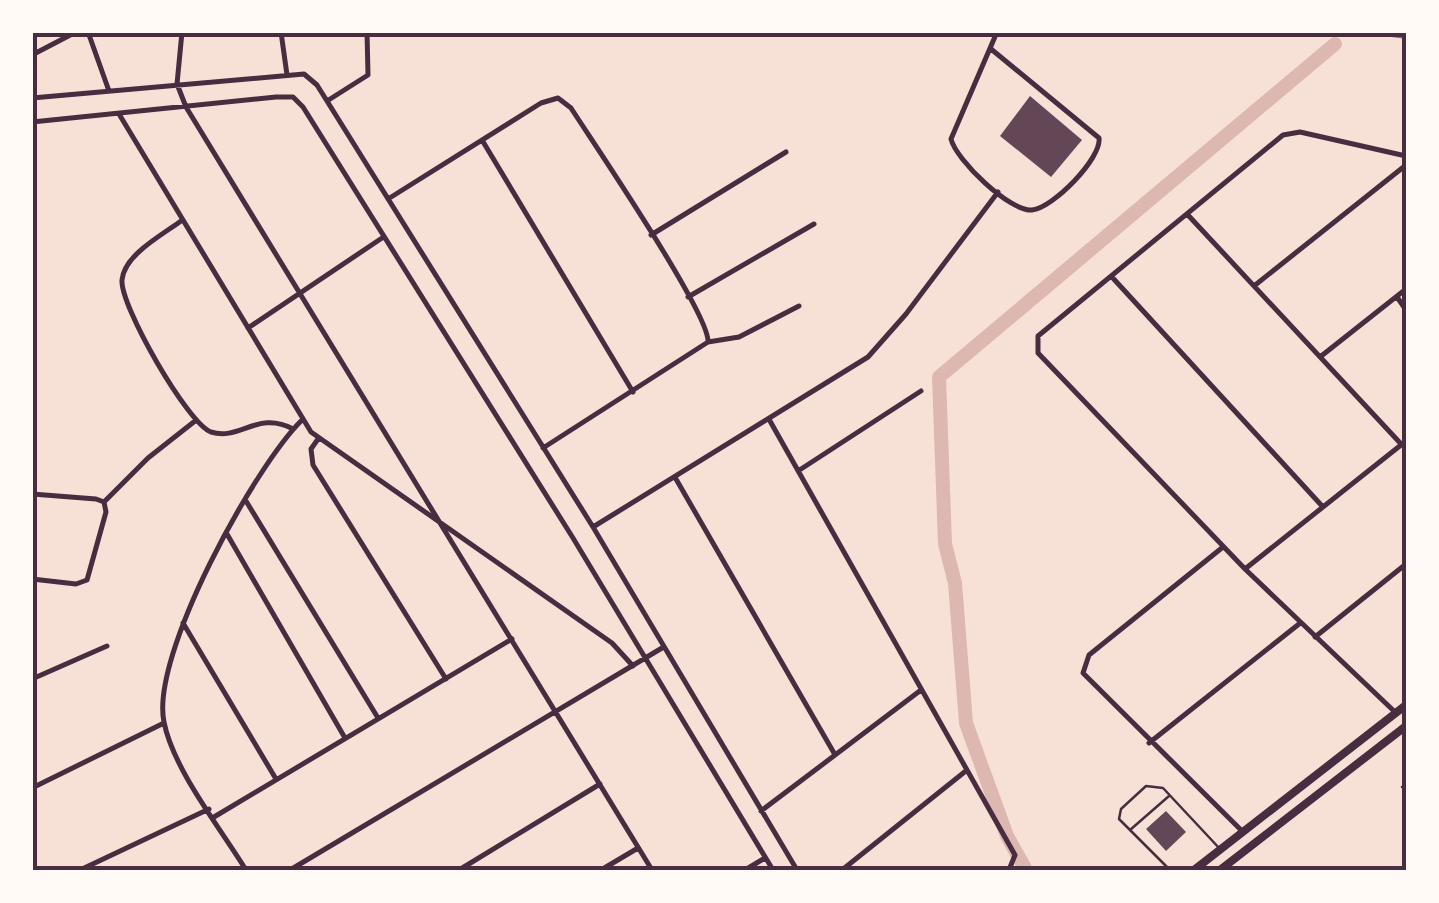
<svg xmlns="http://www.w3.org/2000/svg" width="1439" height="903" font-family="'Roboto Serif',serif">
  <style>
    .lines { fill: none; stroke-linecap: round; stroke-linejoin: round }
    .canal { stroke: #dcb8b0; stroke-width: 14 }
    .building { fill: #644757 }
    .service { stroke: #4a2c40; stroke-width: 2.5 }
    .minor { stroke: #4a2c40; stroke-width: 5 }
    .secondary { stroke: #4a2c40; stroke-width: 8 }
    .rail { stroke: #8f747c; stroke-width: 4 }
    .neatline { fill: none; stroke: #4a2c40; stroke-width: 4 }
  </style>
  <rect width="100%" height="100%" fill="#f7e1d7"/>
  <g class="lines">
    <path class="canal" d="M1026,870l-19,-34 -41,-113 -11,-140 -10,-39 -6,-167 396,-333"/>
  </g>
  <path class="building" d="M1030,96l52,44 -31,37 -51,-41z
    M1166,811l20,21 -20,19 -20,-22z"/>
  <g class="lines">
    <path class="service" d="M1402,787l4,-1
      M1130,830l39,-34
      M1170,870l-51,-51 2,-10 25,-23 17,2 57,61"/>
    <path class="minor" d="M88,32l21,59
      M182,32l-5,52 9,23 466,763
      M281,32l6,43
      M991,49l108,89c3,20 -46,70 -67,72 -22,2 -76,-50 -81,-71l46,-107
      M32,55l44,-23
      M32,98l272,-24 13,11 276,442 204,343
      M327,101l41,-26 -1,-43
      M119,114l192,318 301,211 21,23
      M32,122l244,-25h17l10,10 270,431 200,332
      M482,140l151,252
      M388,199l153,-96 17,-5 13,10c23,36 139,206 137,234l-165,106
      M1187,214l215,231
      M181,221c-19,14 -57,34 -59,59 -2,26 66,144 89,152 29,9 47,-22 82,-3
      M651,235l135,-83
      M1111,276l212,231
      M1254,286l152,-121
      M688,297l126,-73
      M1397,297l9,13
      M248,328l134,-90
      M708,342l31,-5 60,-31
      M1320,357l86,-68
      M770,421l245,434 -6,15
      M318,439l-7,10 2,16 133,214
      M798,471l123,-80
      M676,479l158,274
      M32,494l64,5 8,3 2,10 -19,68 -11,4 -44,-5
      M246,501l132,217
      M104,502l44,-44 47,-37
      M593,527l275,-170 38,-43 92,-122
      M227,534l118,204
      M1223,547l-134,108 -6,18 159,158
      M1245,569l161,-128
      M183,623l93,156
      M1315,637l91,-73
      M32,679l75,-33
      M1396,713l-151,-144 -207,-216v-17l245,-201 17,-3 106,24
      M1149,743l150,-119
      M32,788l132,-65
      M761,811l160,-121
      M214,817l298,-178
      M80,870l129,-61
      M246,870c-25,-41 -73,-101 -82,-148 -14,-66 90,-255 138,-302
      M290,870l372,-222
      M459,870l141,-86
      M601,870l37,-22
      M745,870l20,-12
      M842,870l125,-100"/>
    <path class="secondary" d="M1194,870l212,-165
      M1220,870l186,-144"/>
    <path class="rail" d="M1369,32l37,5"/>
  </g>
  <rect width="1439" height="903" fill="none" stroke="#fffaf5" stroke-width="70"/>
  <rect x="35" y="35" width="1369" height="833" class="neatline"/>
</svg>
